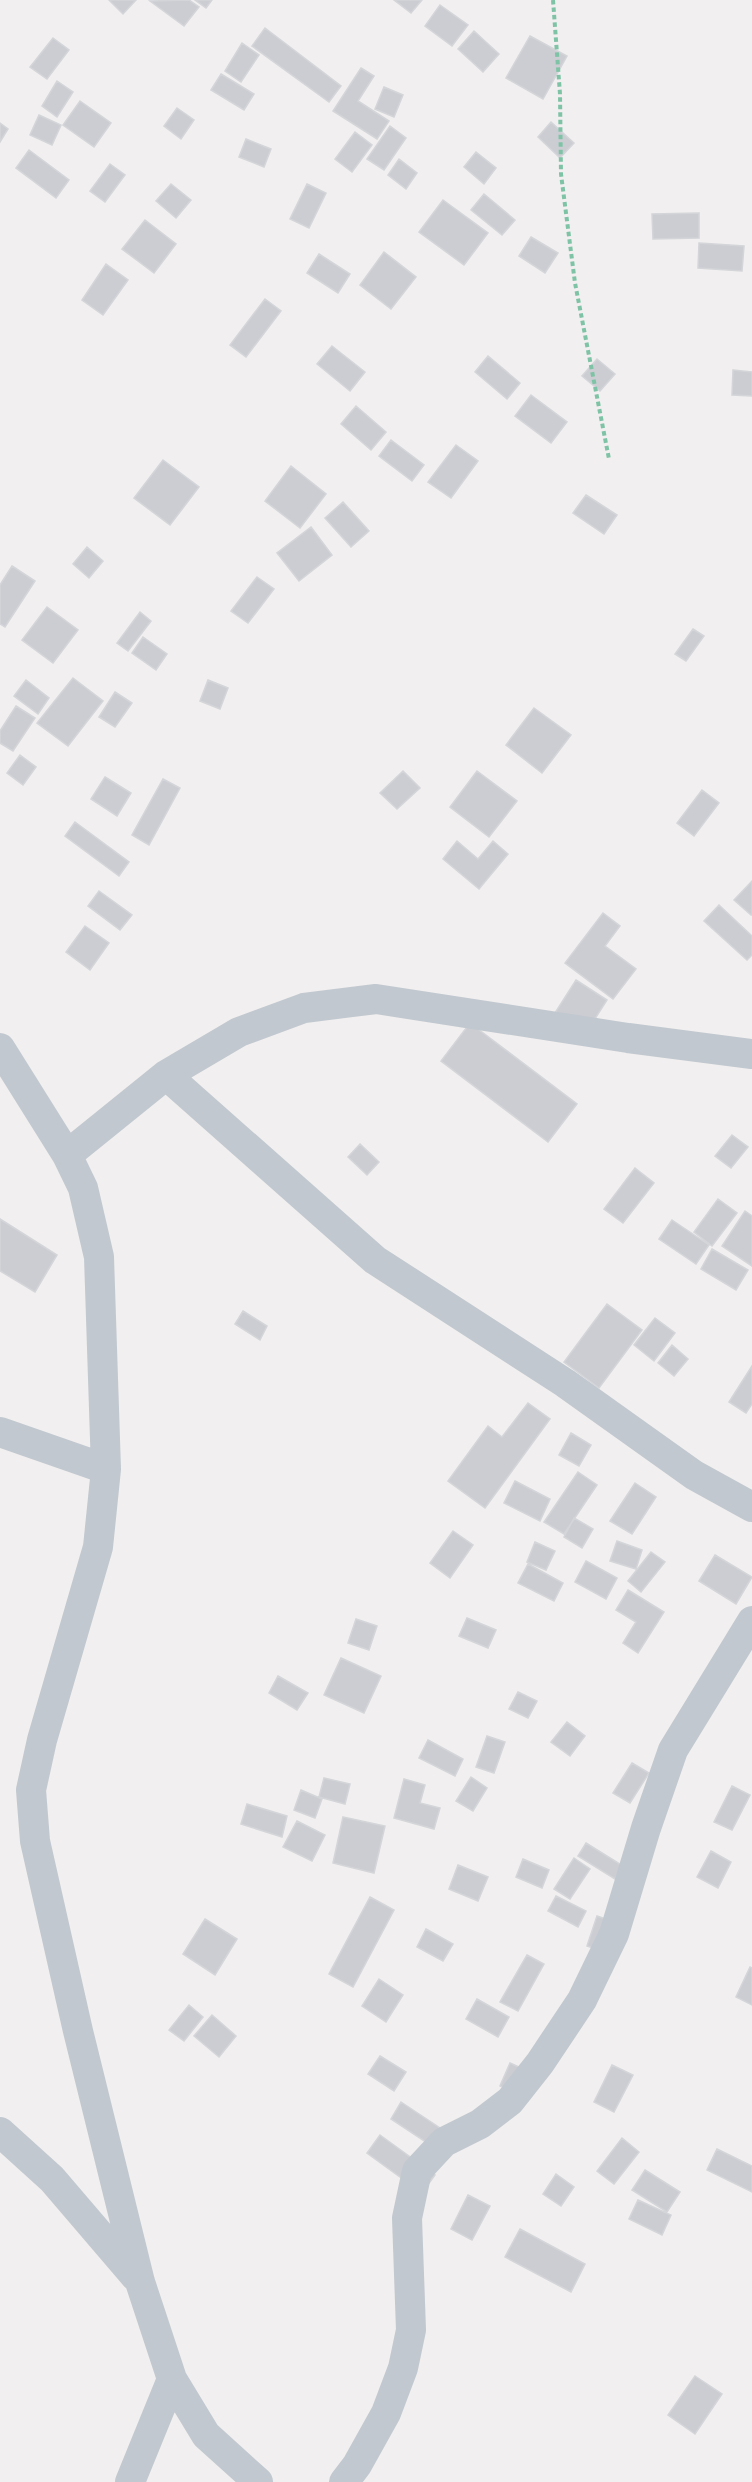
<svg xmlns="http://www.w3.org/2000/svg" width="752" height="2482" font-family="Montserrat,sans-serif">
  <style>
    .building { fill: #cccdd2; stroke: #d3d5d9; stroke-width: 1.5 }
    .lines { fill: none; stroke-linecap: round; stroke-linejoin: round }
    .path { stroke: #7fc3a6; stroke-width: 4; stroke-dasharray: 4.5 3; stroke-linecap: butt }
    .street { stroke: #c1c8cf; stroke-width: 30 }
  </style>
  <rect width="100%" height="100%" fill="#f1efef"/>
  <path class="building" d="M109,0h27l-13,14z
    M189,0l10,7 -15,19 -34,-25z
    M195,0h17l-6,8z
    M394,0h28l-11,13z
    M440,5l28,20 -16,21 -27,-20z
    M265,28l76,58 -12,16 -77,-56z
    M474,31l25,23 -16,18 -25,-23z
    M530,36l37,20 -24,43 -37,-21z
    M53,38l16,12 -22,29 -17,-12z
    M242,43l17,12 -18,27 -16,-11z
    M361,68l13,8 -16,25 31,20 -12,18 -44,-28z
    M221,74l33,20 -10,16 -33,-20z
    M57,81l16,11 -16,25 -15,-11z
    M384,87l19,8 -9,22 -19,-8z
    M80,101l31,22 -17,24 -31,-22z
    M177,108l17,12 -13,19 -17,-13z
    M39,115l22,10 -9,20 -22,-10z
    M551,122l23,21 -14,15 -22,-21z
    M0,123l8,6 -8,13z
    M390,126l16,12 -22,32 -17,-11z
    M355,132l17,13 -20,27 -17,-13z
    M246,139l25,10 -7,18 -25,-10z
    M29,150l40,30 -13,18 -40,-30z
    M476,152l20,16 -12,16 -20,-17z
    M399,159l18,14 -11,16 -18,-14z
    M110,164l15,11 -20,27 -15,-11z
    M171,184l20,16 -15,18 -20,-17z
    M307,184l19,9 -17,35 -19,-9z
    M484,194l31,26 -13,15 -31,-25z
    M443,200l45,33 -24,32 -45,-33z
    M699,213v25l-46,1 -1,-25z
    M145,220l31,24 -22,29 -32,-24z
    M531,237l27,16 -13,20 -26,-17z
    M699,243l45,3 -2,25 -44,-3z
    M384,252l32,25 -25,32 -31,-24z
    M319,254l31,20 -12,19 -31,-20z
    M106,264l22,16 -25,35 -21,-15z
    M265,299l16,12 -35,46 -16,-12z
    M332,346l33,26 -15,19 -33,-27z
    M488,356l32,27 -13,16 -32,-27z
    M597,359l18,15 -15,17 -18,-15z
    M733,370l19,2v24l-20,-1z
    M531,395l36,27 -16,21 -36,-27z
    M356,406l30,26 -15,18 -30,-26z
    M391,440l33,25 -12,16 -33,-25z
    M456,445l22,16 -27,37 -23,-16z
    M163,460l36,27 -29,38 -36,-27z
    M291,466l35,28 -26,34 -35,-27z
    M586,495l31,20 -13,19 -31,-21z
    M343,502l26,29 -18,16 -26,-29z
    M311,527l21,28 -33,26 -22,-28z
    M87,547l16,14 -14,17 -16,-14z
    M12,566l23,15 -30,46 -5,-3v-39z
    M257,577l17,12 -26,34 -17,-12z
    M47,607l31,23 -25,33 -31,-23z
    M140,612l11,9 -23,30 -11,-8z
    M693,629l11,7 -18,25 -11,-7z
    M143,637l24,17 -11,16 -24,-17z
    M73,678l30,23 -35,45 -31,-23z
    M26,680l23,18 -11,16 -24,-18z
    M208,680l20,8 -8,21 -20,-8z
    M115,692l17,11 -17,24 -16,-10z
    M16,706l19,12 -22,33 -13,-8v-12z
    M534,708l37,27 -29,38 -36,-28z
    M20,755l16,12 -13,18 -16,-12z
    M403,771l17,17 -23,21 -17,-16z
    M477,771l40,30 -28,36 -39,-30z
    M105,777l26,16 -14,23 -26,-17z
    M163,779l17,9 -31,57 -17,-10z
    M702,790l17,13 -25,33 -17,-13z
    M75,822l54,40 -10,14 -54,-40z
    M457,841l21,18 15,-18 15,13 -29,35 -36,-30z
    M752,881v34h-1l-17,-15z
    M99,891l33,24 -12,15 -32,-24z
    M719,905l33,31v19l-5,5 -43,-39z
    M603,913l17,13 -15,20 31,23 -23,30 -48,-36z
    M85,926l24,17 -19,27 -24,-18z
    M576,980l31,20 -23,36 -31,-20z
    M470,1023l107,81 -29,38 -107,-81z
    M732,1135l16,12 -17,21 -16,-12z
    M360,1144l19,18 -12,13 -19,-18z
    M635,1168l19,15 -31,40 -19,-14z
    M718,1199l19,14 -25,33 -18,-14z
    M745,1211l7,5v50l-30,-20z
    M0,1219l57,36 -22,37 -35,-21z
    M672,1220l37,25 -13,19 -37,-25z
    M712,1249l36,21 -12,20 -35,-21z
    M607,1304l35,26 -43,58 -35,-26z
    M243,1311l24,15 -7,14 -25,-16z
    M655,1318l20,15 -21,28 -20,-16z
    M672,1345l16,14 -14,17 -16,-13z
    M752,1366v38l-6,9 -17,-11z
    M528,1403l22,16 -65,89 -37,-27 40,-55 14,11z
    M571,1433l20,12 -12,21 -20,-11z
    M578,1472l19,13 -33,49 -20,-12z
    M515,1481l35,18 -10,22 -36,-18z
    M635,1483l21,14 -24,37 -22,-13z
    M574,1518l19,11 -11,19 -18,-11z
    M453,1531l20,14 -23,33 -20,-15z
    M617,1541l25,9 -6,19 -26,-8z
    M535,1542l20,9 -9,19 -19,-8z
    M651,1552l14,10 -24,30 -13,-11z
    M715,1555l37,22 -16,27 -37,-23z
    M586,1561l31,17 -11,21 -31,-17z
    M528,1564l35,19 -9,18 -36,-18z
    M628,1590l36,22 -26,41 -15,-10 13,-21 -20,-12z
    M467,1618l29,12 -8,18 -29,-12z
    M356,1619l21,7 -8,24 -21,-7z
    M341,1658l40,18 -17,37 -40,-18z
    M278,1676l30,17 -11,17 -28,-17z
    M518,1692l19,9 -9,17 -19,-9z
    M567,1722l18,14 -15,20 -19,-14z
    M487,1736l18,6 -11,31 -18,-6z
    M428,1740l35,19 -8,17 -36,-18z
    M632,1763l17,10 -19,30 -17,-10z
    M471,1777l16,11 -14,23 -17,-10z
    M324,1778l26,6 -5,20 -26,-7z
    M404,1779l21,6 -5,18 20,5 -6,21 -40,-11z
    M732,1786l18,9 -18,35 -18,-8z
    M301,1790l21,9 -7,19 -21,-8z
    M247,1804l40,12 -5,21 -41,-13z
    M343,1817l42,9 -11,47 -41,-10z
    M297,1821l28,14 -13,26 -29,-14z
    M586,1843l37,23 -8,13 -37,-23z
    M711,1851l20,11 -13,26 -21,-11z
    M574,1858l16,11 -20,30 -16,-10z
    M523,1859l26,11 -7,18 -26,-11z
    M458,1865l30,12 -10,24 -29,-12z
    M556,1896l30,15 -8,16 -30,-16z
    M370,1897l24,13 -41,77 -24,-13z
    M597,1916l23,8 -9,30 -24,-8z
    M205,1919l32,20 -22,36 -32,-21z
    M426,1929l27,15 -10,17 -26,-14z
    M527,1955l17,9 -26,47 -18,-9z
    M750,1967l2,1v37l-16,-8z
    M379,1979l24,16 -17,27 -24,-16z
    M477,1999l32,18 -11,20 -32,-18z
    M189,2005l14,12 -19,24 -15,-11z
    M212,2015l24,21 -17,21 -25,-21z
    M380,2056l26,16 -12,19 -26,-17z
    M510,2063l20,9 -11,23 -19,-9z
    M612,2065l21,10 -19,37 -20,-10z
    M401,2102l57,38 -11,16 -56,-37z
    M380,2135l55,40 -13,18 -55,-40z
    M622,2138l17,14 -25,32 -17,-13z
    M717,2149l35,17v26l-45,-22z
    M645,2170l35,22 -13,20 -35,-22z
    M556,2174l18,13 -13,19 -18,-12z
    M468,2195l22,11 -18,34 -21,-11z
    M638,2200l33,15 -9,20 -33,-16z
    M520,2229l65,35 -14,28 -66,-35z
    M695,2376l27,18 -27,40 -27,-19z"/>
  <g class="lines">
    <path class="path" d="M553,0l7,94 1,80 14,109 34,176"/>
    <path class="street" d="M0,1048l67,107 16,33 16,69 7,212 -8,78 -56,193 -11,50 4,51 43,190 62,251 32,97 34,56 52,47
      M166,1075l209,185 190,123 129,92 58,32
      M67,1155l99,-80 73,-43 65,-24 72,-9 252,39 124,16
      M0,1432l106,37
      M0,2132l52,47 83,97
      M130,2482l42,-103
      M344,2482l13,-17 29,-52 17,-45 8,-38 -4,-112 10,-47 27,-29 36,-18 30,-23 30,-38 42,-63 32,-66 32,-106 27,-78 79,-129"/>
  </g>
</svg>
